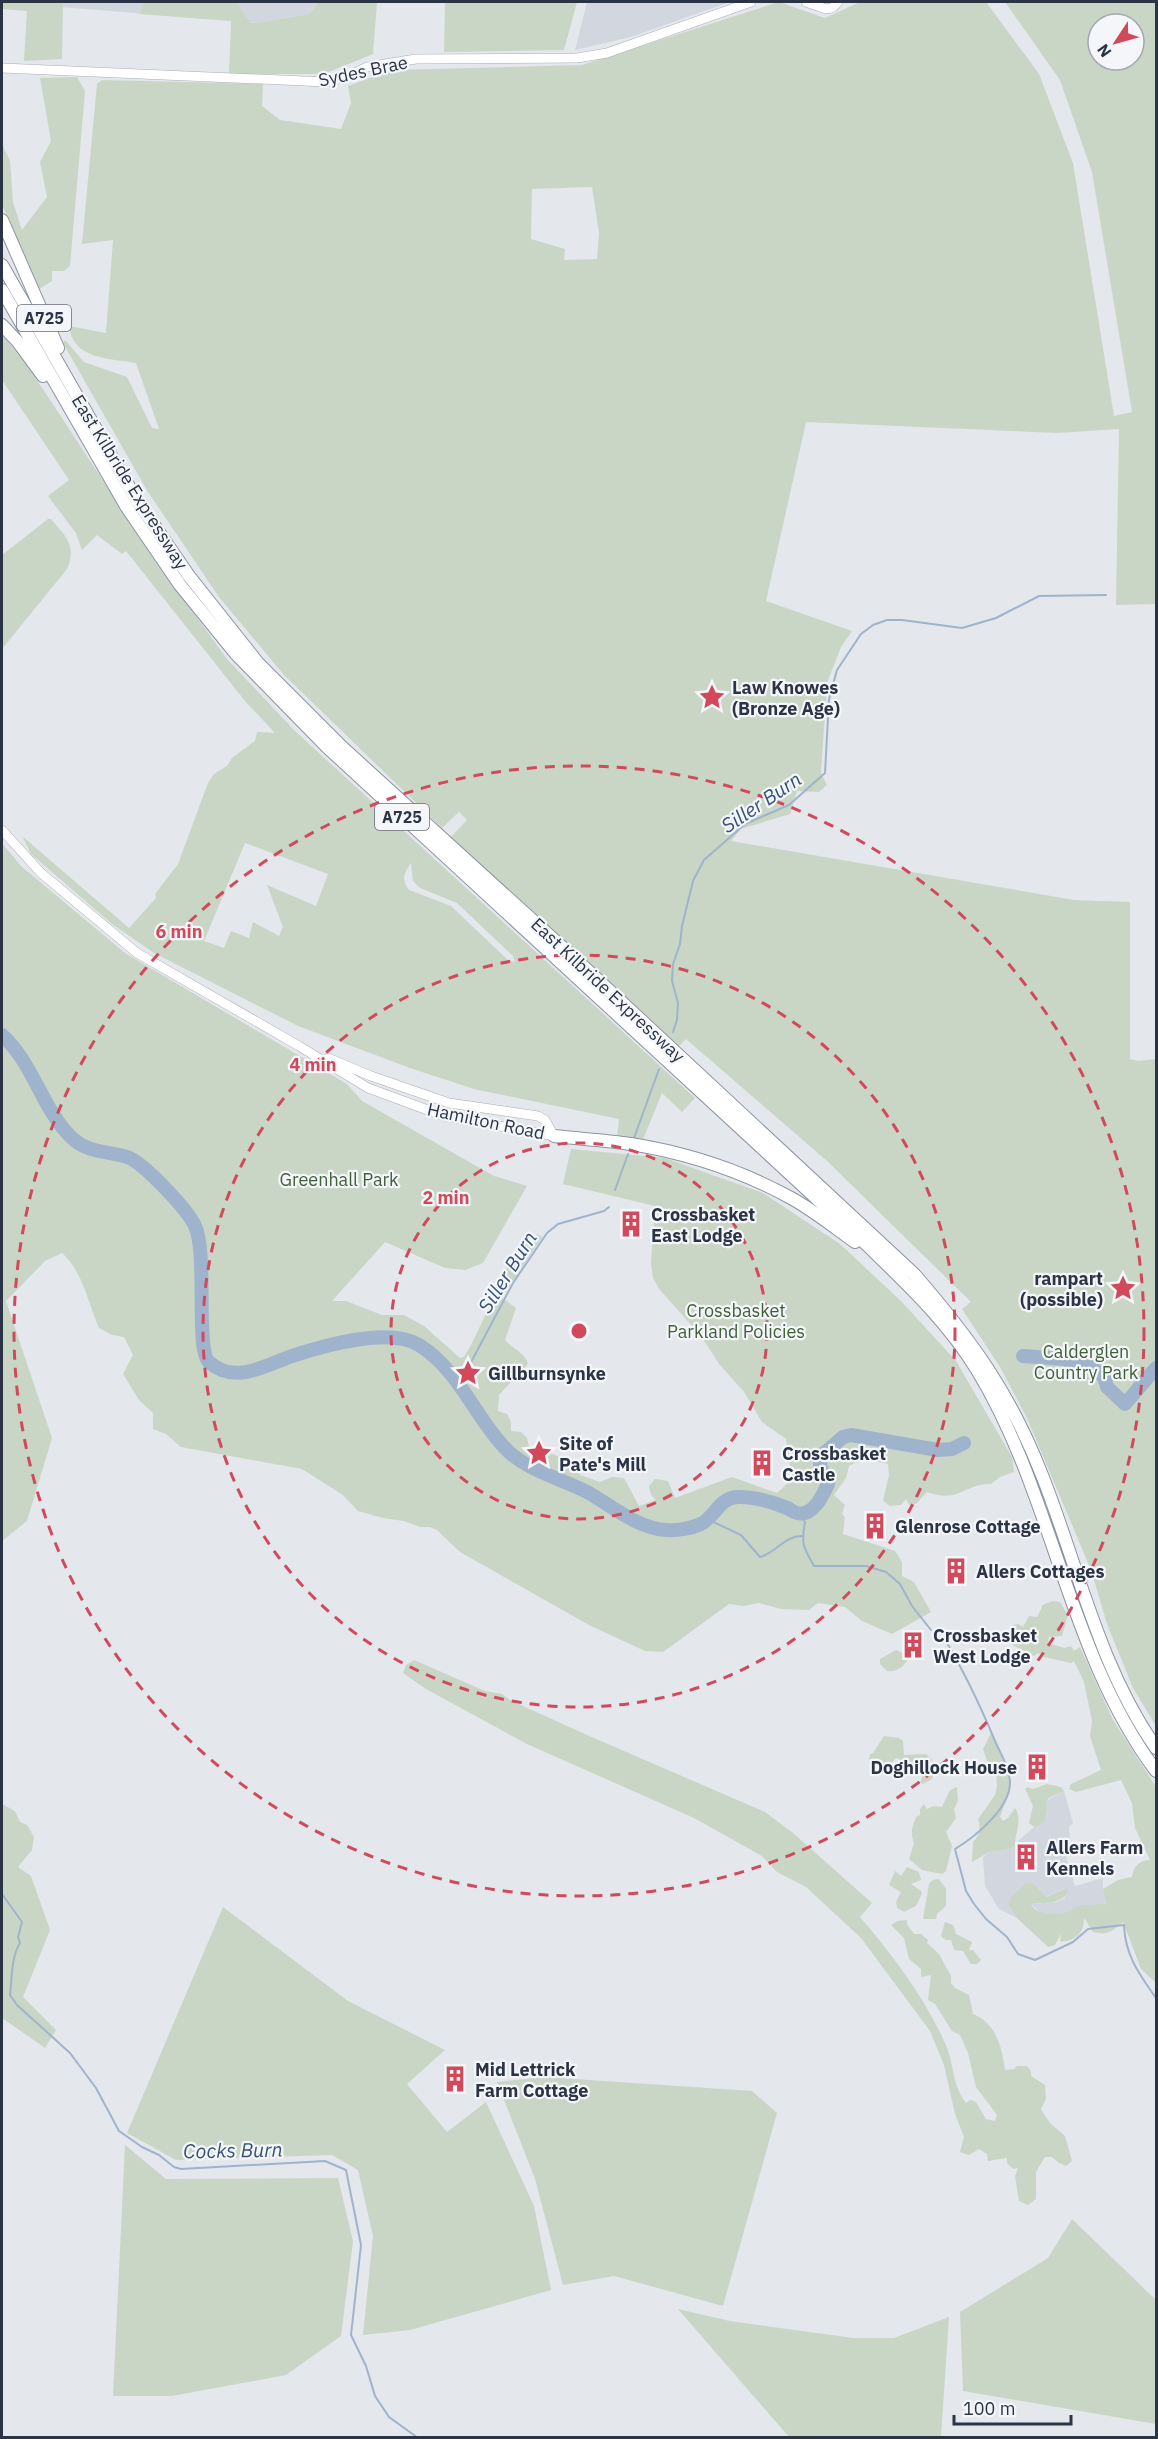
<svg xmlns="http://www.w3.org/2000/svg" width="1158" height="2439" font-family="'IBM Plex Sans',sans-serif">
  <style>
    .built { fill: #d2d6de }
    .green { fill: #c9d6c5; fill-rule: evenodd }
    .lines { fill: none; stroke-linecap: round; stroke-linejoin: round }
    .stream { stroke: #9fb4cc; stroke-width: 2 }
    .river { stroke: #9fb4cc; stroke-width: 14 }
    .secondary-casing { stroke: #a9aeb7; stroke-width: 10 }
    .highway-casing { stroke: #8b94a3; stroke-width: 14 }
    .secondary { stroke: #fff; stroke-width: 9 }
    .highway { stroke: #fff; stroke-width: 12 }
    .ring { fill: none; stroke: #d1495b; stroke-width: 3; stroke-dasharray: 10 8 }
    .labels { text-anchor: middle; dominant-baseline: central; stroke-width: 4.5; stroke-linejoin: round; paint-order: stroke }
    .shield { fill: #f4f6f9; stroke: #676e7b; stroke-width: 1.5 }
    .shield-label { font-size: 16px; font-weight: bold; fill: #2b3445 }
    .street-label { font-size: 18px; fill: #2b3445; stroke: #f4f6f9 }
    .poi-label { font-size: 18px; font-weight: bold; fill: #2b3445; stroke: #f4f6f9; text-anchor: start }
    .park-label { font-size: 18px; fill: #3f6138; stroke: #f4f6f9 }
    .water-label { font-size: 20px; font-style: italic; fill: #34527a; stroke: #f4f6f9 }
    .centre { fill: #d1495b; stroke: #f4f6f9; stroke-width: 3 }
    .ring-label { font-size: 18px; text-anchor: middle; font-weight: bold; fill: #d1495b; stroke: #f4f6f9; stroke-width: 4.5; stroke-linejoin: round; paint-order: stroke }
  </style>
  <rect width="100%" height="100%" fill="#e4e7ec"/>
  <path class="built" d="M48,2h270l-9,12 -52,9 -196,-16z
    M587,2h143l-99,35 -56,13z
    M1064,1791l9,32 -4,4 1,14h-6l-2,3 13,42 28,-8v11l6,17 -6,-3 -12,3 -8,-1 -18,8 -12,2 -12,-2 -10,-9 26,-2 8,-4v-10l-20,9 -11,-13 -26,20 9,14 -18,-9 -14,-23 -2,-29 6,-5 20,-3 25,-22 9,-4 4,-7 -1,-15z"/>
  <path class="green" d="M2,2h61l-1,57 -38,2 3,-50 -25,-2z
    M145,2h91l15,21h6l52,-9 9,-12h59l-4,52 -49,20h-95l2,-53 -91,-7z
    M445,2h132l-13,48 -120,2z
    M779,2l46,16 35,-16h126l53,72 34,89 41,253 18,-4 -40,-240 -32,-92 -55,-78h151v602l-40,1 3,-176 -62,4 -251,-11 -40,179 86,30 -11,16 -14,36 -6,90 6,12 -8,7 -22,-1 -7,23 -49,15 -10,12 343,59 56,2v157l8,2 18,-2v667l-23,-38 -26,-64 -16,-54 -64,-152 -27,-51 -38,-58 9,-7 -145,-142 -140,-121 -8,8 -227,-210 16,-17 -8,-8 -17,16 -158,-153 -65,-78 -71,-105 -85,-149 2,-3 19,22 43,15 25,51 7,1 -23,-66c-27,-5 -63,-3 -67,-37l37,7 7,-93 -31,4 15,-160 5,-4 161,4 -1,22 18,14 61,9 10,-26 -3,-17 43,-16 191,-5zM1098,24h36v36h-36zM592,187l7,46 -2,26 -33,1 1,-11 -34,-10 1,-50z
    M77,77l8,14 -15,175 -6,5h-12v10l-14,9 -36,-85v-61l8,17 3,41 9,28 25,-33 -7,-35 11,-21 -11,-63z
    M2,334l27,34 127,193 71,98 68,72 400,367 -13,14 -20,-19 -20,49 -25,-4 2,-19 -145,-30 -64,-21 -112,-42 -144,-73 -42,-29 -81,-70 -9,-18 107,92 27,-30 -1,-4 23,-30 30,-81 6,-9 13,-8 5,-8 23,-17 2,-9 18,1 -30,-32 -119,-150 -4,3 -25,-19 -15,15 -6,-17 -28,-37 21,-16 -67,-100zM245,843l83,31 -12,32 -49,-21 16,42 -4,9 -26,-14 -4,16 -18,-7 -7,17 -20,-7zM411,863l2,18 7,7 37,15 56,53 2,6 -7,-2 -57,-54 -42,-16c-8,-11 -5,-17 2,-27z
    M48,519h3c15,18 26,26 16,50l-65,80v-94z
    M2,843l19,23 104,87 222,131 15,17 132,75 33,10 -44,77 -18,7 -20,-2 -60,-26 -53,59h14l36,14h22l20,11 36,32 4,-1c23,-37 33,-81 60,-117l4,4 9,-10 5,3 -40,61 14,10 -11,32c7,9 21,13 23,24l-29,31 -1,16 9,3 4,8v9l10,1 6,6 2,9c8,2 45,13 48,18 2,3 2,6 3,10l20,7 12,-5 12,1 15,28 17,-6 -5,-5 -2,-9 6,-7 13,2 7,17 57,-21 45,16 12,-11 2,-9 -5,-34 -24,-17 -18,-30 -25,-28 -18,-28 -41,-46 -7,-12 -2,-15 4,-57 -92,-22 8,-35 94,9 98,35 77,51 62,58 54,59 56,96 2,15 -14,5 -9,7c-26,-1 -32,20 -64,8l-11,12 -7,1 -3,-6 -5,6 -11,1 -7,-5 6,-26 -1,-11c-14,-3 -26,-6 -39,2l-3,12 -12,17 11,10 -3,9 3,3 -2,17 52,17 7,11v14l12,6 17,30 -39,22 -30,-13 -17,-14 -27,-4 -9,7 -28,-1 -22,-6 -16,3 -14,-2 -66,48 -18,-1 -56,-26 -129,-73 -23,-22 -7,-3h-10l-16,-6 -21,-3 -25,-7 -15,-16 -41,-26 -121,-22 -15,-13 -13,-5v-16l-14,-13 -16,-26 10,-19 -9,-18 -12,-2 -13,-7c-11,-25 -16,-56 -37,-75l-17,8 -39,40 46,137 -25,83 -25,20z
    M1052,1601l8,1 8,13 -6,21 -13,1 -1,6 16,5 7,-2 3,5 6,-4 33,73 43,67v196l-15,-14 -18,-47c-11,9 -15,14 -30,10l-9,-14c0,16 -8,22 -24,24l1,-8 -6,11 -7,2 -31,-29 -9,-14 4,-8 14,-13 8,1 12,13 20,-9 2,4c-7,13 -24,10 -37,12 6,11 23,12 35,8 6,-2 12,-7 18,-7 8,0 11,0 19,-2l4,2 -4,-16 15,-9 14,-3c1,-11 8,-17 18,-17l-15,-32 -3,-25 -11,-23 -45,12 -7,-3 2,-5 30,-14 -11,-34 2,-15 -8,-39 -10,-21 -3,2 -27,-6 -6,-4 -4,3 -31,-16 10,-15 5,-1 5,3 6,-11 8,1 6,-12z
    M896,1650l7,3 4,7c-3,8 -12,12 -20,11l-7,-7v-5z
    M414,1660l71,31 17,3 8,6 77,35 178,77 28,21 79,70 -12,14c33,38 64,80 85,126 9,19 7,43 21,60l4,-3 6,2 10,17 9,2 2,-6 -21,-28 -8,-34 -8,-18 -8,-4 -17,-27 -7,-4 3,-25 -10,2v-8l-12,-10 -5,-21 -13,-13 7,-4 9,-1v4l7,10h7l7,6 -1,3 12,11 12,22v7l4,5 14,7 4,19c23,9 29,33 32,56l9,-1 3,-3h10l4,5v5l14,9 1,14 -5,10 9,14 15,13 7,25 -6,5 -7,-3 -7,-6h-7l-9,15v27l-8,6 -9,-4 -4,-25 3,-8 -5,1 -6,-6v-5l-19,3 -1,-7 -8,-5 -10,6 -9,-3 4,-15 -9,-23 -11,-49 -14,-34 -69,-93 -55,-51 -29,-15 -15,-16 -68,-38 -167,-74 -101,-55 -23,-16 3,-8z
    M991,1733l19,38v19l-10,27 3,4 5,-3 7,-10c8,11 0,25 0,37l-6,4 -20,3 -17,10 1,-20c7,-7 8,-14 5,-23l17,-24 2,-9 -1,-15 -7,-4 -6,-18z
    M884,1736l15,2 4,3 1,14 22,-1 6,6 -3,5 5,8 -2,6 -9,5 -3,-2 5,-11 -9,-6h-10l-2,-4 -8,-3 -7,8 -6,-4h-11l-3,-3 1,-5 3,-1z
    M1047,1784l14,3 3,4 -15,7 -3,3c1,12 3,23 -12,26l-5,-4 4,-17 -8,-17 3,-2 5,2z
    M957,1787l1,14 -4,8 2,9 -10,14 6,14 -6,25 -4,3 -20,-4 -13,-11 5,-16c-4,-10 -2,-16 2,-26l4,-2v-6l4,-5 3,5 7,-3 8,1 8,-17z
    M2,1804l13,7 5,11 7,3 7,12 -2,13 -14,17 13,9 19,54 -27,67 33,33 -11,18 -43,-30z
    M907,1867l12,5 2,8 -10,4 10,7 1,3 -6,12 -12,6 -7,-4 -1,-6 5,-10 -12,-7 6,-14 6,5z
    M939,1879l7,10v17l-9,8 -1,5h-13l6,-35 4,-4z
    M223,1907l125,94 97,49 -38,34 40,48 39,-30 48,104 17,84 -141,40 -47,5 10,-99 -15,-66 -26,-15 -156,5 -49,-27z
    M945,1922l8,3 3,9 16,8 -3,8h4l8,10 -4,4h-6l-8,-13 -9,-1 -3,-10h-5l-5,-4z
    M545,2077l207,14 25,22 -54,193 -109,-30 -51,9 -28,-106 -38,-97z
    M125,2145l41,34 172,-1 15,63 -12,95 -55,39 -114,21h-59z
    M1072,2219l84,81v124l-193,-33 -3,-79 88,-54z
    M678,2309l52,12 123,17h41l55,-21 -8,120h-152z"/>
  <g class="lines">
    <path class="stream" d="M673,1032l4,-12 1,-17 -6,-22 1,-17 7,-20 2,-18 11,-45 11,-21 41,-36 44,-19 36,-32 4,-74 8,-29 24,-36 12,-9 14,-5h15l60,8 34,-10 43,-22 67,-1
      M634,1138l25,-69
      M615,1190l13,-36
      M459,1385l54,-102 34,-50 11,-9 46,-13 5,-4
      M799,1514l6,8c-4,21 -2,25 9,44h52l20,6 14,12 12,22 19,24
      M707,1519l34,16 19,22c16,-4 24,-21 42,-21
      M944,1638c20,33 36,67 51,103 6,13 15,28 15,43 -1,25 -35,53 -55,65l11,42 8,13 12,15 21,18 11,17 17,6 38,-18 15,-13 36,-4c1,30 15,49 32,73
      M2,1894l20,28 -4,15 2,6c-9,14 -8,36 -10,52l7,10 53,48 26,35 23,43 23,16 17,8 15,12 7,2 144,-8 21,9 15,75 -10,90 15,31 9,30 14,21 29,21"/>
    <path class="river" d="M2,1035c32,29 40,75 71,104 16,14 35,12 54,18 16,5 61,53 68,69 13,28 0,124 14,136 27,24 58,2 86,-7 31,-10 95,-28 124,-10 39,24 55,70 85,102 22,24 57,31 85,46 24,14 50,36 78,37 10,1 25,-2 34,-6 14,-7 18,-26 36,-27 14,-1 36,5 50,11 3,1 6,4 10,5 16,4 26,-18 31,-29l-8,-18 1,-10 22,-19 8,-2 87,15 14,-1 12,-6
      M1023,1356l41,3 31,9 9,9 3,10 18,17 31,-36"/>
    <g class="secondary-casing">
      <path id="secondary" d="M806,2l14,5
        M816,2c6,9 16,9 22,0
        M2,68l325,14 19,-5 21,-10 49,-8 161,-1 30,-5 144,-51
        M2,830l39,43 96,80 162,93 69,42 76,28 110,20
        M328,1058l43,18 78,27 89,13 7,4 9,16"/>
    </g>
    <g class="highway-casing">
      <path id="highway" d="M2,220l56,128
        M2,265l134,234 53,77 69,87 84,84 243,221 330,307c57,66 95,118 127,200 36,91 57,192 114,273
        M2,290l124,216 54,79 56,69 91,93 539,497c40,39 82,78 111,126 77,126 90,282 179,401
        M2,325l16,17 25,34
        M554,1136c26,3 52,4 77,8 56,9 111,27 160,54 22,12 43,29 64,44"/>
    </g>
    <use href="#secondary" class="secondary"/>
    <use href="#highway" class="highway"/>
  </g>
  <g class="ring">
    <circle cx="579" cy="1331" r="188"/>
    <circle cx="579" cy="1331" r="376"/>
    <circle cx="579" cy="1331" r="565"/>
  </g>
  <defs>
    <g id="sight-bare" transform="scale(2.07)"><path d="M0-6L1.8-2.2L6-1.7L2.9 1.2L3.7 5.4L0 3.3L-3.7 5.4L-2.9 1.2L-6-1.7L-1.8-2.2Z" fill="#d1495b" stroke="#f4f6f9" stroke-width="2.5" paint-order="stroke"/></g>
    <g id="building-bare" transform="scale(2.07)"><path d="M-4-6H4V6H1V3H-1V6H-4ZM-2.5-4.3h1.7v1.8h-1.7ZM.8-4.3h1.7v1.8H.8ZM-2.5-1h1.7V.8h-1.7ZM.8-1h1.7V.8H.8Z" fill="#d1495b" stroke="#f4f6f9" stroke-width="2.5" paint-order="stroke"/></g>
  </defs>
  <g fill-rule="evenodd">
    <use href="#sight-bare" x="712" y="697"/>
    <use href="#building-bare" x="631" y="1224"/>
    <use href="#sight-bare" x="1123" y="1288"/>
    <use href="#sight-bare" x="468" y="1373"/>
    <use href="#sight-bare" x="539" y="1453"/>
    <use href="#building-bare" x="762" y="1463"/>
    <use href="#building-bare" x="875" y="1526"/>
    <use href="#building-bare" x="956" y="1571"/>
    <use href="#building-bare" x="913" y="1645"/>
    <use href="#building-bare" x="1037" y="1767"/>
    <use href="#building-bare" x="1026" y="1857"/>
    <use href="#building-bare" x="455" y="2079"/>
  </g>
  <g class="labels">
    <g class="shield">
      <rect x="17" y="305" width="54" height="26" rx="4.5"/>
      <rect x="375" y="804" width="54" height="26" rx="4.5"/>
    </g>
    <g class="shield-label">
      <text x="44" y="318">A725</text>
      <text x="402" y="817">A725</text>
    </g>
    <g class="street-label">
      <text transform="translate(363 71) rotate(-12)">Sydes Brae</text>
      <text transform="translate(130 482) rotate(58)">East Kilbride Expressway</text>
      <text transform="translate(608 990) rotate(43)">East Kilbride Expressway</text>
      <text transform="translate(486 1121) rotate(12)">Hamilton Road</text>
    </g>
    <g class="poi-label">
      <text x="732" y="687">Law Knowes<tspan x="732" dy="21">(Bronze Age)</tspan></text>
      <text x="651" y="1214">Crossbasket<tspan x="651" dy="21">East Lodge</tspan></text>
      <text x="1103" y="1278" text-anchor="end">rampart<tspan x="1103" dy="21">(possible)</tspan></text>
      <text x="488" y="1373">Gillburnsynke</text>
      <text x="559" y="1443">Site of<tspan x="559" dy="21">Pate's Mill</tspan></text>
      <text x="782" y="1453">Crossbasket<tspan x="782" dy="21">Castle</tspan></text>
      <text x="895" y="1526">Glenrose Cottage</text>
      <text x="976" y="1571">Allers Cottages</text>
      <text x="933" y="1635">Crossbasket<tspan x="933" dy="21">West Lodge</tspan></text>
      <text x="1017" y="1767" text-anchor="end">Doghillock House</text>
      <text x="1046" y="1847">Allers Farm<tspan x="1046" dy="21">Kennels</tspan></text>
      <text x="475" y="2069">Mid Lettrick<tspan x="475" dy="21">Farm Cottage</tspan></text>
    </g>
    <g class="park-label">
      <text x="339" y="1179">Greenhall Park</text>
      <text x="736" y="1310">Crossbasket<tspan x="736" dy="21">Parkland Policies</tspan></text>
      <text x="1086" y="1351">Calderglen<tspan x="1086" dy="21">Country Park</tspan></text>
    </g>
    <g class="water-label">
      <text transform="translate(761 802) rotate(-34)">Siller Burn</text>
      <text transform="translate(507 1272) rotate(-58)">Siller Burn</text>
      <text transform="translate(233 2150) rotate(-1)">Cocks Burn</text>
    </g>
  </g>
  <circle cx="579" cy="1331" r="9" class="centre"/>
  <g class="ring-label">
    <text x="179" y="938">6 min</text>
    <text x="313" y="1071">4 min</text>
    <text x="446" y="1204">2 min</text>
  </g>
  <rect width="1158" height="2439" fill="none" stroke="#2b3445" stroke-width="6"/>
  <g transform="translate(1116 42) rotate(234)"><circle r="28" fill="#f4f6f9" stroke="#a4a8b1" stroke-width="1.5"/>
  <path d="M0-4.5L10 22L0 15L-10 22Z" fill="#d1495b"/>
  <text y="-9" font-size="16" font-weight="bold" text-anchor="middle" fill="#2b3445">N</text>
  </g>
  <path d="M954 2415v9h117v-9" fill="none" stroke="#2b3445" stroke-width="3"/>
  <text x="963" y="2415" font-size="18" fill="#2b3445" stroke="#f4f6f9" stroke-width="4.5" paint-order="stroke">100 m</text>
</svg>
